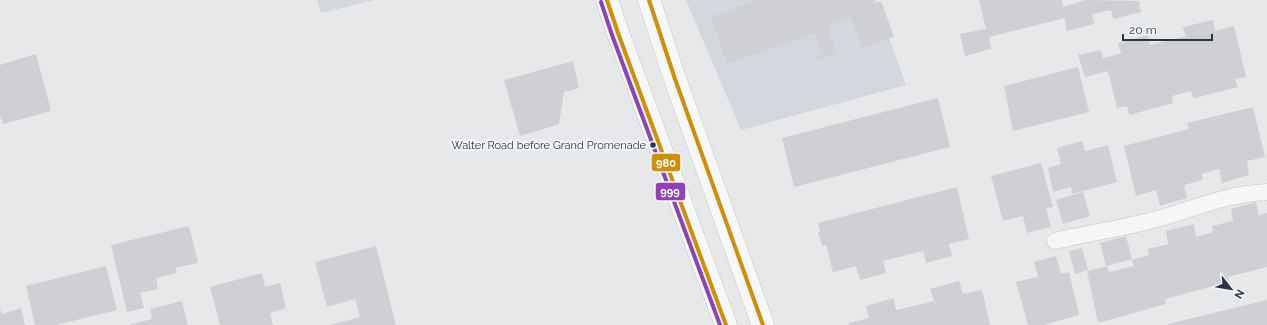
<svg xmlns="http://www.w3.org/2000/svg" width="1267" height="325" font-family="Raleway,sans-serif">
  <style>
    .built { fill: #d4d7dd }
    .building { fill: #ced0d3 }
    .lines { fill: none; stroke-linecap: round; stroke-linejoin: round }
    .service-casing { stroke: #c4c6c8; stroke-width: 17 }
    .primary-casing { stroke: #c2c5c8; stroke-width: 23 }
    .service { stroke: #f5f6f7; stroke-width: 16 }
    .primary { stroke: #f8f8f8; stroke-width: 22 }
    .bus-1-casing { stroke: #f4f6f9; stroke-width: 7 }
    .bus-2-casing { stroke: #f4f6f9; stroke-width: 7 }
    .bus-1 { stroke: #ce8f0e; stroke-width: 4 }
    .bus-2 { stroke: #8e44ad; stroke-width: 4 }
    .bus-dot { fill: #2b3445; stroke: #f4f6f9; stroke-width: 1.5 }
    .labels { text-anchor: middle; dominant-baseline: central; stroke-width: 4; stroke-linejoin: round; paint-order: stroke }
    .bus-label { font-size: 11px; fill: #2b3445; stroke: #f4f6f9; text-anchor: end }
    .line-badge { stroke: #f4f6f9; stroke-width: 1.5 }
    .badge-label { font-size: 11px; text-anchor: middle; font-weight: bold; fill: #fff }
  </style>
  <rect width="100%" height="100%" fill="#e6e8ea"/>
  <path class="built" d="M317,0h57l-53,13z
    M686,0h189l31,85 -165,45z"/>
  <path class="building" d="M758,0h112l2,4 9,-3 13,36 -32,11 -11,-32 -22,8 3,7 -3,1 7,21 -20,8 -2,-5 8,-2 -7,-21 -88,31 -16,-47z
    M979,0h83l1,7 23,-7 56,1h-3l2,11 -28,7 -2,-9 -19,4 2,10 -27,7h-1l-1,-13 -76,19 2,12 -26,7 -5,-22 26,-5z
    M1213,20l2,11 19,-5 12,51 -11,2 3,8 -43,11h-2l-2,-7 -19,5 1,7 -44,12 -2,-9 -10,2 -9,-37 -23,6 -7,-22 23,-5 2,8 9,-2 9,-3 -3,-10 30,-8 2,10 36,-9 -3,-9z
    M36,54l15,57 -48,13 -3,-8v-51z
    M573,61l6,27 -15,4 -5,32 -39,12 -16,-56z
    M1078,67l11,45 -76,19 -9,-45z
    M938,98l12,49 -156,40 -12,-49z
    M1253,107l12,50 -18,4 2,14 -27,8 -3,-14 -17,5 1,6 -19,5 3,13 -27,8 -4,-16 -20,6 -12,-50 65,-17 -2,-6z
    M1082,141l3,10 23,-6 9,37 -45,12 -1,-7 -18,5 -5,-24 13,-4 -4,-16z
    M1041,163l12,44 -7,1 5,19 -24,6 -4,-17 -20,5 -12,-45z
    M957,187l12,52 -20,5 3,12 -26,7 -3,-12 -40,10 3,12 -26,7 -4,-14 -23,6 -7,-27 -4,1 -4,-13 2,-1 -2,-9z
    M1083,192l7,24 -27,8 -7,-24z
    M1256,202l3,13 8,-2v54l-39,10 1,5 -64,17 1,5 -68,19 -11,-52 20,-5 2,6 25,-6 -2,-6 17,-5 -1,-6 20,-5 -2,-13 28,-7 2,13 17,-5 -1,-6 21,-5 -2,-12z
    M189,226l9,37 -23,5 2,5 -21,5 2,11 -18,4 4,15 -17,4 -16,-67z
    M1126,236l6,23 -26,7 -6,-23z
    M376,246l20,79h-66l30,-8 -5,-18 -28,8 -12,-45z
    M1082,248l6,22 -13,4 -6,-23z
    M1056,256l5,18 8,-2 10,43 -35,10h-16l-12,-43 22,-5 -4,-15z
    M106,266l11,44 -61,15h-21l-9,-39z
    M262,273l3,14 15,-4 6,25 -16,5 3,12h-53l-10,-38z
    M959,281l4,13 19,-4 8,35h-141v-2l20,-5 -3,-12 28,-8 2,12 38,-9 -4,-12z
    M1267,300v25h-99v-1z
    M182,301l6,24h-60l24,-6 -2,-10z
    M21,308l4,17h-25v-16l2,5z"/>
  <g class="lines">
    <g class="service-casing">
      <path id="service" d="M1055,241c34,-8 69,-13 102,-22 39,-11 69,-25 110,-27"/>
    </g>
    <g class="primary-casing">
      <path id="primary" d="M607,0l11,33 108,292
        M649,0l26,79 88,246"/>
    </g>
    <use href="#service" class="service"/>
    <use href="#primary" class="primary"/>
    <g class="bus-1-casing">
      <path id="bus-1" d="M607,0l11,33 108,292
        M649,0l26,79 88,246"/>
    </g>
    <g class="bus-2-casing">
      <path id="bus-2" d="M601,2l11,33 108,290"/>
    </g>
    <use href="#bus-1" class="bus-1"/>
    <use href="#bus-2" class="bus-2"/>
  </g>
  <circle class="bus-dot" cx="653" cy="145" r="3.5"/>
  <g class="labels">
    <g class="bus-label">
      <text x="646" y="145">Walter Road before Grand Promenade</text>
    </g>
  </g>
  <g class="line-badge">
    <rect x="651" y="153" width="30" height="19" rx="4" fill="#ce8f0e"/>
    <rect x="655" y="182" width="31" height="19" rx="4" fill="#8e44ad"/>
  </g>
  <g class="badge-label">
    <text x="666" y="167">980</text>
    <text x="670" y="196">999</text>
  </g>
  <g transform="translate(1231 289) rotate(121)" stroke="#f4f6f9" stroke-width="3" paint-order="stroke">
  <path d="M0-3L7 15L0 10L-7 15Z" fill="#2b3445"/>
  <text y="-6" font-size="11" font-weight="bold" text-anchor="middle" fill="#2b3445">N</text>
  </g>
  <path d="M1123 34v6h89v-6" fill="none" stroke="#2b3445" stroke-width="2"/>
  <text x="1129" y="34" font-size="12" fill="#2b3445" stroke="#f4f6f9" stroke-width="3" paint-order="stroke">20 m</text>
</svg>
